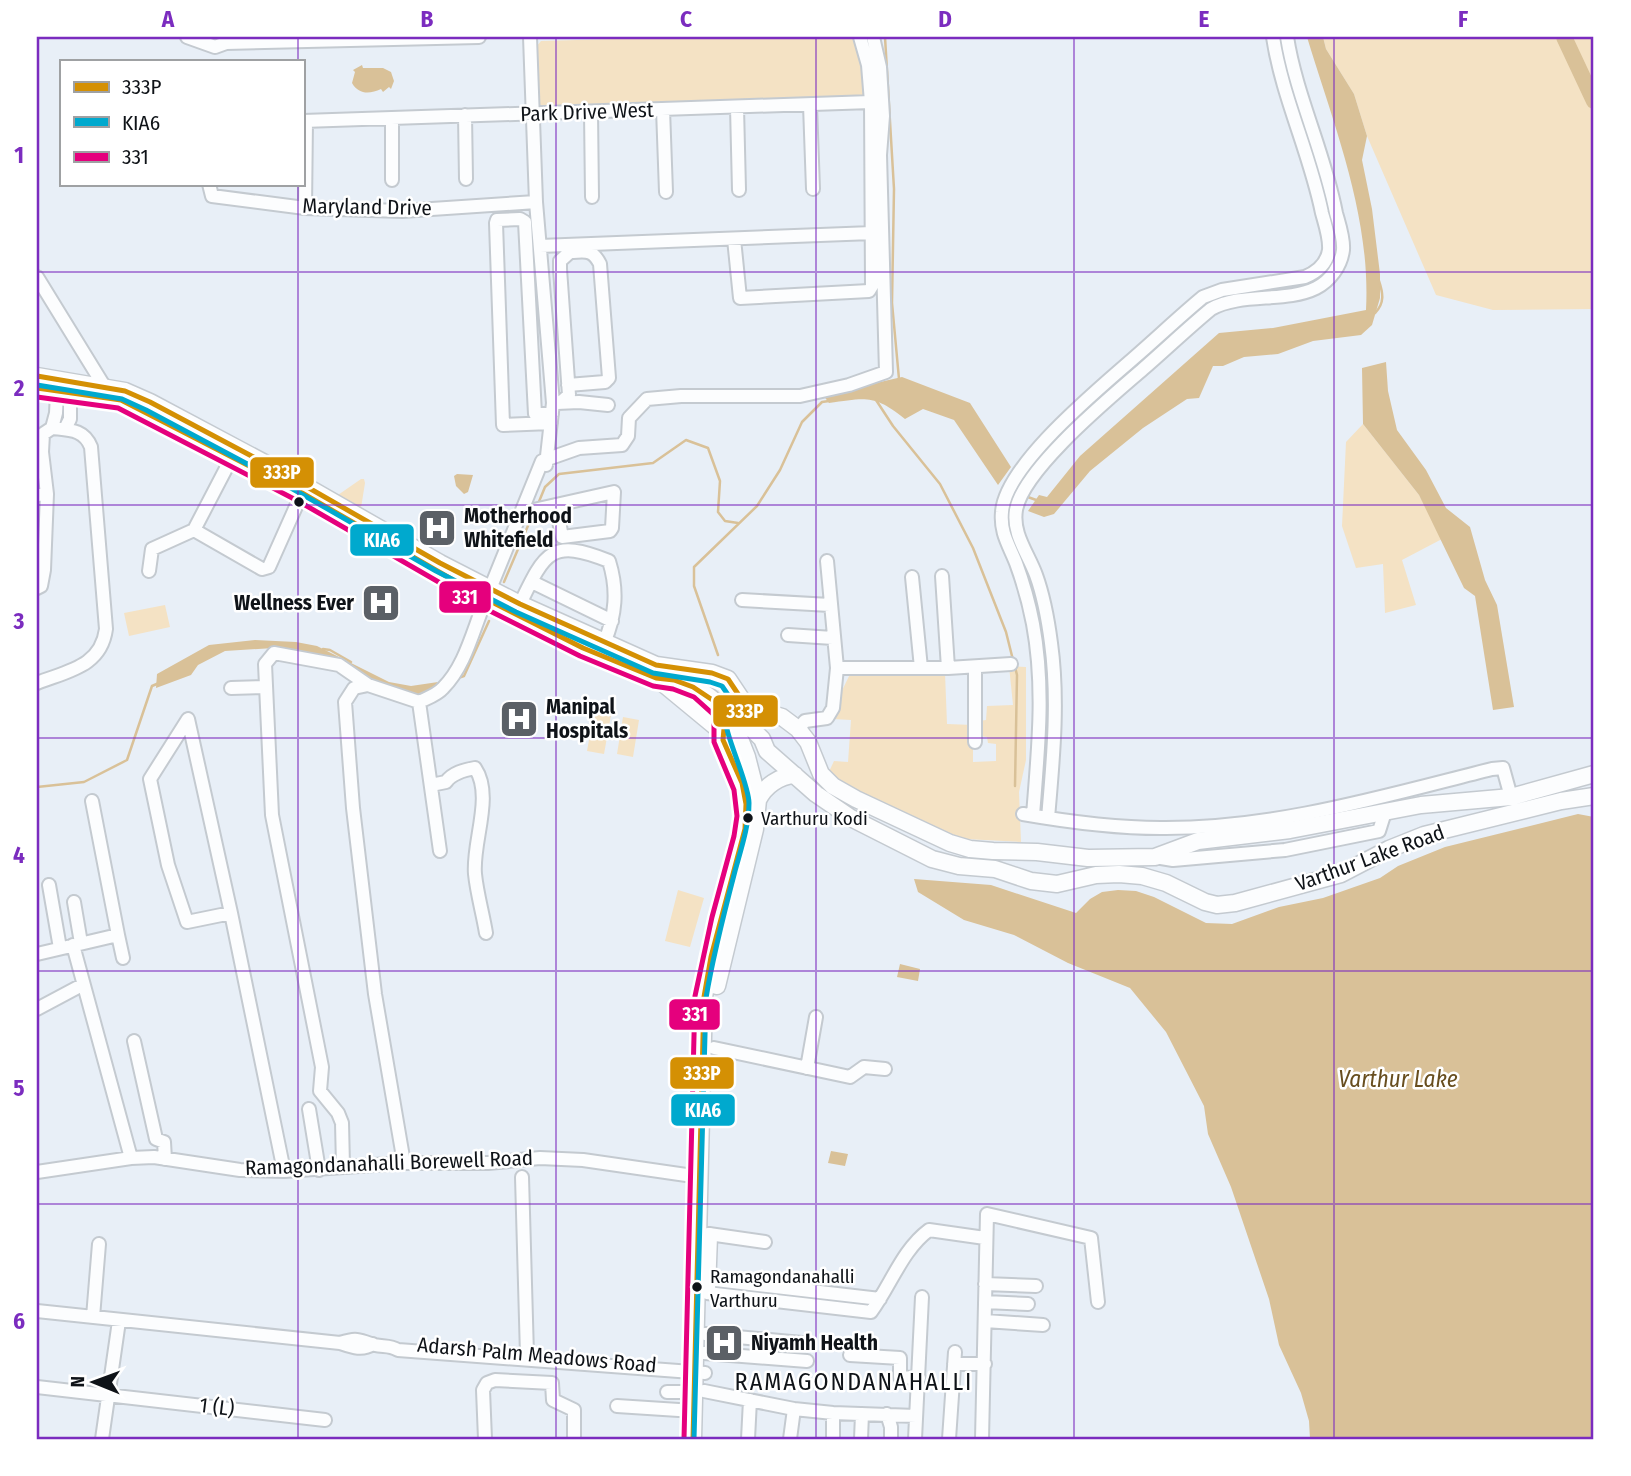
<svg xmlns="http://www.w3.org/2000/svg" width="1631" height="1476" font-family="'Fira Sans Condensed',sans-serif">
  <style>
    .green { fill: #f4e2c4 }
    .water { fill: #d9c198 }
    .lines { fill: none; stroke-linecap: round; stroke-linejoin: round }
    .stream { stroke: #d9c198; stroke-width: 2.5 }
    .river { stroke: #d9c198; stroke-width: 16 }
    .minor-casing { stroke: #c4cad0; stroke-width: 16 }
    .major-casing { stroke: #c4cad0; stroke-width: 19 }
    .minor { stroke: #fcfdfe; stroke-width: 12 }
    .major { stroke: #fcfdfe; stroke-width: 16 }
    .bus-1-casing { stroke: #fff; stroke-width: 10 }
    .bus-2-casing { stroke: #fff; stroke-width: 10 }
    .bus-3-casing { stroke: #fff; stroke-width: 10 }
    .bus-1 { stroke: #d49004; stroke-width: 5 }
    .bus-2 { stroke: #00a9ce; stroke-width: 5 }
    .bus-3 { stroke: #e5007d; stroke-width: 5 }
    .grid { fill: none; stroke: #7b2cbf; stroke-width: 2; stroke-opacity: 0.55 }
    .bus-dot { fill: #0f1318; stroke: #fff; stroke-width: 2.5 }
    .labels { text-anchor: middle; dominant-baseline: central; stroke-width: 5; stroke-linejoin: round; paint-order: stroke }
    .bus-label { font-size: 19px; fill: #0f1318; stroke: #fff; text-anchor: start }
    .street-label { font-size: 21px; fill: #0f1318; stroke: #fff }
    .poi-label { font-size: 21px; font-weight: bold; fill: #0f1318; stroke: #fff; text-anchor: start }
    .water-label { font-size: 23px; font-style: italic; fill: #684e1f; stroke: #fff }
    .quarter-label { font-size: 24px; letter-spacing: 2px; fill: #0f1318; stroke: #fff }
    .line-badge { stroke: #fff; stroke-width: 2.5 }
    .badge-label { font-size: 19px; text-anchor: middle; font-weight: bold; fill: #fff }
    .neatline { fill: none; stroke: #7b2cbf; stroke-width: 2.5 }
    .grid-label { font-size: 23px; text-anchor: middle; font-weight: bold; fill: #7b2cbf }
  </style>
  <rect width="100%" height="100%" fill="#e8eff7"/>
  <path class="green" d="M684,37h175l6,55 -4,6 -321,8 -2,-3 -2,-56 5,-6z
    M1323,37h271v272l-101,1 -57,-15 -69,-159 -13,-42 -28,-45z
    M1363,424l56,71 23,44 -40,21 14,45 -31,8 -2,-49 -27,4 -14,-42 4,-84z
    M361,479h3l1,4 -4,25 -23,-13z
    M165,605l5,22 -41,9 -5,-23z
    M1009,666l17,1v93l-7,32 2,50 -56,-3 -60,-23 -78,-40 7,-15 14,1 3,-42 -18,-1 2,-14 17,-35 93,3 2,51 26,1v37l23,-1v-17l-8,-1 -1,-6 -8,-1v-15l7,-1 1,-14 26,-1z
    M594,712l17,3 -7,39 -17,-3z
    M623,717l16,3 -6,37 -16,-3z
    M678,890l26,8 -14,49 -25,-6z"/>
  <path class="water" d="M1307,37h16l3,12 28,45 13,42 -5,24 10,49 8,65v24l-8,27 -11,10 -48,6 -35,13 -34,3 -21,9h-10l-14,32 -12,1 -44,29 -53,43 -36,43 -10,3 -16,-6 11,-16 8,2 33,-41 139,-123 54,-5 93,-18c5,-94 -32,-184 -59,-273z
    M362,65l1,3h20l8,4 3,9 -3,8 -2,-2 -6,5 -2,-3c-11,5 -22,6 -29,-6l3,-11 -2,-2z
    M1386,362l2,29 9,39 29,40 20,38 24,19 15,53 12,25 17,102 -21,3 -18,-114 -11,-8 -45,-93 -56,-71 -1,-56z
    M902,377l68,26 41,64 -13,18 -44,-65 -31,-11 -18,10c-31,-25 -39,-21 -76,-16l-6,-8z
    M457,474l16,1 -5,17 -4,2 -8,-8 -2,-10z
    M255,640l41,2 21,4 72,36 22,4 27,-4 -9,12h-24l-131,-46 -49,3 -27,14 -7,10 -35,13 1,-14 52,-29z
    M1578,814l16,3v622h-284l-1,-18 -8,-28 -22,-48 -10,-46 -38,-112 -23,-53 -4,-28 -38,-74 -36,-44 -62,-25 -54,-28 -50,-15 -46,-28 -4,-13 77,6 85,28 14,-14 12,-7 16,-2 18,1 18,6 52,26 26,1 47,-17 44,-9 57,-20 18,-12 47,-19z
    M900,964l20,5 -2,12 -21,-4z
    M831,1151l17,3 -3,12 -17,-3z"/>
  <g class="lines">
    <path class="stream" d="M885,37l9,152 -2,114 7,76
      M1375,313c10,-10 8,-20 4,-32
      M876,400l17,26 47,58 33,64 33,84 7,28
      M1025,496l14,5
      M538,504l7,-17 14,-13 94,-11 33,-23 22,8 12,33 -2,31 7,9 13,2
      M504,582l29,-68
      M323,649l7,1 21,12
      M718,655l-24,-69v-19l63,-61 23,-36 22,-48 20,-20 7,-1
      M458,678l6,-2 25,-55
      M1015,786l2,-111 -2,-8
      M37,787l47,-5 43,-22 25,-74 7,-3"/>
    <path class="river" d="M1564,37l30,64"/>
    <g class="minor-casing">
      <path id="minor" d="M187,37l28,10 11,-4 253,-6
        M530,37l6,165 17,201 -7,62
        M810,105l3,84
        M737,107l2,83
        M663,109l3,83
        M591,112l1,85
        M465,115l1,64
        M392,118v62
        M303,121l568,-19
        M209,184l3,12 93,12 97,3 134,-9
        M305,208l1,-87
        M734,239l6,59 129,-7 3,-5 -1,-184 -3,-37 -8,-28
        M540,246l332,-13
        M37,277l67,109
        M557,403l22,-1 29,3
        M560,403l9,-8 -9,-126v-8l10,-9c15,0 22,-4 30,12l9,114 -4,4 -37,3
        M551,423l-48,2 -7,-202 1,-3 23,-1 5,3 10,192h17
        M52,428l4,-15 1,-21
        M65,429l5,-10v-26
        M232,457l-38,73 68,39 7,-2 33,-74
        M37,495l10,-1 -5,-42 1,-18 9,-6c17,2 32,1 39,19l15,182c-5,38 -39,42 -69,54
        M529,511l85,-19 -2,36 -2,3 -48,6 -6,-32
        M149,571l3,-22 42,-19
        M942,576l6,92
        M912,577l9,91
        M532,582l80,39
        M37,588l4,-2 3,-16 3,-76
        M490,589l52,-128 37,-13 43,-3 6,-9 1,-18 18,-19 34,-3h119l49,-11 37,-13 -6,-217 3,-39 -3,-49 -7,-30
        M742,600l88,5
        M520,604c25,-52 31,-66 89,-43 9,29 7,54 -5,82
        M788,635l45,3
        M975,667v75
        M837,668h111l63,-4
        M231,688l35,-1
        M419,702l21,149
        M798,729l7,-8 22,-3 6,-10 4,-40 -10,-107
        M431,785l15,-3c6,-9 18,-12 29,-14 19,28 -3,74 0,106 2,20 8,40 11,59
        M1023,814c46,8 92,14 138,14 113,1 223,-32 331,-59l11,-1 8,29
        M1033,815c5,-64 12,-127 0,-191 -4,-21 -10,-42 -17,-61 -7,-18 -16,-30 -14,-51 3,-47 98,-124 133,-155 23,-20 45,-41 68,-60l19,-7 83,-13c12,-5 22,-14 24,-27 1,-12 -4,-26 -7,-37 -12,-60 -40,-116 -49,-176
        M1048,818c5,-58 11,-117 3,-175 -3,-23 -7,-46 -15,-68 -8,-22 -24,-41 -20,-65 7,-41 95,-113 127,-141 23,-20 45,-41 68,-60 30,-17 75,-6 105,-21 14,-7 25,-22 27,-38 1,-12 -4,-26 -7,-37 -11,-59 -40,-118 -49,-176
        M1155,857l18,3 112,-10 94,-19 6,-19
        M49,885l11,63
        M74,902l7,41
        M231,913l-44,9 -19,-57 -18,-86 38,-60 43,194 53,258
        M118,935l5,23
        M73,945l58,213
        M37,954l81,-19 -26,-134
        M37,1009l45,-24
        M134,1041l22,98 8,3 1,17
        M714,1048l136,29 14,-10 21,2
        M807,1068l9,-51
        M309,1109l10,61
        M404,1163l-29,-169 -22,-186 -8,-106 9,-14 14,-3 51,17c8,-4 18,-7 24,-14 23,-23 30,-59 43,-89
        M343,1166l-1,-43 -4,-10 -18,-22 2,-24 -50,-252 -7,-151 9,-11 65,12 29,20
        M37,1172l94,-14 23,-1 86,13 44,1 120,-8h84l52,-5 43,2 117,17
        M522,1177l5,178
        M709,1234l56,8
        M707,1279l173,20
        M985,1284l51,2
        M707,1293l164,19c20,-27 31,-62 58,-82l56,8
        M985,1302l43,2
        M37,1311l303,32c12,4 22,8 33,1
        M93,1317l6,-73
        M985,1321l58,4
        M705,1334l97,9
        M340,1343c19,-6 17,-3 35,2 8,2 15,0 23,5l307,23
        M704,1353l103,8
        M850,1355l50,3v19l19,1
        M954,1364h31
        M37,1387l288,33
        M704,1391l90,18 39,4 83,3
        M667,1392h23
        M617,1406l77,5
        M887,1414l4,13v12
        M102,1439l17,-118
        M485,1439l-2,-49 4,-7 8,-3 57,3 1,17 21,10v29
        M748,1439l2,-39
        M790,1439l4,-30
        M833,1439v-26
        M861,1439l1,-25
        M915,1439l7,-142
        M949,1439l6,-87
        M982,1439l5,-225 104,24 7,64"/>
    </g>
    <g class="major-casing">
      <path id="major" d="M37,376l88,15 25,11 124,66 166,95 80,41 136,61 56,8 16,6 18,27 -1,9 -8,6 -9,-1c-2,-3 -4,-6 -6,-10 -11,-18 -45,-33 -66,-32l-73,-30 -97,-49 -184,-106 -181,-93 -84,-12
        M660,681l63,52
        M746,706l36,11 16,12 10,13 13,32 12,12 23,13 94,44 20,6 23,2 44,1 51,6 67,-1 43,-16 92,-11 131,-25 90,-8 83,-23
        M742,719l20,20 5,12 49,43 35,24 81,41 27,7 36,3 36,12 26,3 39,-9 23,-1 23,2 24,7 39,19 12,3 18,-2 106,-29 48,-25 35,-14 137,-34 33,-5
        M758,800c7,-14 21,-24 37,-25
        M717,986l38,-157 3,-29 -11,-43 -14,-36
        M707,1290l2,-54
        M693,1439l11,-442 7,-40 34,-128 1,-25 -4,-21 -19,-43 2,-23"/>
    </g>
    <use href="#minor" class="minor"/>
    <use href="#major" class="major"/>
    <g class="bus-1-casing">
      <path id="bus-1" d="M37,376l88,15 25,11 124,66 166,95 80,41 136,61 56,8 16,6 18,27 -1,9 -8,6 -9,-1 -11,-17 -24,-16 -19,-7 -18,-2 -73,-30 -97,-49 -184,-106 -181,-93 -84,-12
        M693,1439l11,-442 7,-40 34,-128 1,-25 -4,-21 -19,-43 2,-23"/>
    </g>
    <g class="bus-2-casing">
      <path id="bus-2" d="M37,385l85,14 24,11 124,66 166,95 80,41 137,61 57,9 12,4 15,22 -11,7c-5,13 23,67 23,88 0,23 -8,46 -14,68 -11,42 -22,84 -29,127l-12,441"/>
    </g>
    <g class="bus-3-casing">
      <path id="bus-3" d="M37,397l81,11 180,93 184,106 98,49 73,30 20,3 21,8 20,18v27l20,48 3,26 -3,20 -22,81 -17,79 -11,443"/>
    </g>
    <use href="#bus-1" class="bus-1"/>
    <use href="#bus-2" class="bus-2"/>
    <use href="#bus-3" class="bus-3"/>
  </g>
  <path class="grid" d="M298,37v24M556,37v1402M816,37v1402M1074,37v1402M1334,37v1402M298,184v1255M37,272h1557M37,505h1557M37,738h1557M37,971h1557M37,1204h1557"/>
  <defs>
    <g id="hospital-square" transform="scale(2.0125)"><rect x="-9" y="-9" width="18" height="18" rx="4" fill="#5b6066" stroke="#fff"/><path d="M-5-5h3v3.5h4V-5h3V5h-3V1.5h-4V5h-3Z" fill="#fff"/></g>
  </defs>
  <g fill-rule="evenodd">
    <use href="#hospital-square" x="437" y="528"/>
    <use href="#hospital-square" x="381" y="603"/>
    <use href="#hospital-square" x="519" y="719"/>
    <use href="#hospital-square" x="724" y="1343"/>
  </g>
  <g class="bus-dot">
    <circle cx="299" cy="502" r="6"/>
    <circle cx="748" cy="818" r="6"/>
    <circle cx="697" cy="1287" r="6"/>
  </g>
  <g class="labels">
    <g class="bus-label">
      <text x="761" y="818">Varthuru Kodi</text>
      <text x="710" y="1276">Ramagondanahalli<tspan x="710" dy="24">Varthuru</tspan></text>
    </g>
    <g class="street-label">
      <text transform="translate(587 112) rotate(-2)">Park Drive West</text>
      <text transform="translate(367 207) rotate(1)">Maryland Drive</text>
      <text transform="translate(1370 858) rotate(-20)">Varthur Lake Road</text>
      <text transform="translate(389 1163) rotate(-2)">Ramagondanahalli Borewell Road</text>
      <text transform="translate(537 1355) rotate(5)">Adarsh Palm Meadows Road</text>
      <text transform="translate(217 1407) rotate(7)">1 (L)</text>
    </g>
    <g class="poi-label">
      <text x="464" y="516">Motherhood<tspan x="464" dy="24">Whitefield</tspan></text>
      <text x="354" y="603" text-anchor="end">Wellness Ever</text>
      <text x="546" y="707">Manipal<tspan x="546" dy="24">Hospitals</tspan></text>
      <text x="751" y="1343">Niyamh Health</text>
    </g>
    <g class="water-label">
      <text x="1398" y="1079">Varthur Lake</text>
    </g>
    <g class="quarter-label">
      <text x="854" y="1382">RAMAGONDANAHALLI</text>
    </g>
  </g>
  <g class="line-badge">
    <rect x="249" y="456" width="66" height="33" rx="7" fill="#d49004"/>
    <rect x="349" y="523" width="66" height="34" rx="7" fill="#00a9ce"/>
    <rect x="438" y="580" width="54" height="34" rx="7" fill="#e5007d"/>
    <rect x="712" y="694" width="67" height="34" rx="7" fill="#d49004"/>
    <rect x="668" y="998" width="53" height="33" rx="7" fill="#e5007d"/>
    <rect x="669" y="1056" width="66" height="34" rx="7" fill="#d49004"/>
    <rect x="670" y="1093" width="66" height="34" rx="7" fill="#00a9ce"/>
  </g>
  <g class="badge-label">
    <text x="282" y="479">333P</text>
    <text x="382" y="547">KIA6</text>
    <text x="465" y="604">331</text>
    <text x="745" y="718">333P</text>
    <text x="695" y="1021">331</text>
    <text x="702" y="1080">333P</text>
    <text x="703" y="1117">KIA6</text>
  </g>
  <rect width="1631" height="1476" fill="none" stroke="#ffffff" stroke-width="77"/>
  <rect x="60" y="60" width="245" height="126" fill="#ffffff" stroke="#9fa1a3" stroke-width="2"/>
  <rect x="74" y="82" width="35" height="10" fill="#d49004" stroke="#9fa1a3" stroke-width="2"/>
  <text x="122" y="94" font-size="21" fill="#0f1318">333P</text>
  <rect x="74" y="117" width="35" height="10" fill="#00a9ce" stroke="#9fa1a3" stroke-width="2"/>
  <text x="122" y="130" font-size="21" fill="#0f1318">KIA6</text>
  <rect x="74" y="152" width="35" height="10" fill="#e5007d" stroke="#9fa1a3" stroke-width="2"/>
  <text x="122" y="164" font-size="21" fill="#0f1318">331</text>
  <g transform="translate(94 1382) rotate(271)" stroke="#ffffff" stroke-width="5" paint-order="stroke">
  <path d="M0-5L12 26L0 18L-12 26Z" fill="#0f1318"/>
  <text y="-10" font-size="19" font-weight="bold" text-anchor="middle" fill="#0f1318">N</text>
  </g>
  <rect x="38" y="38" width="1554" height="1400" class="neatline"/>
  <g class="grid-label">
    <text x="168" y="27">A</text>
    <text x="427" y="27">B</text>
    <text x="686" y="27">C</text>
    <text x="945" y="27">D</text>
    <text x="1204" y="27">E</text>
    <text x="1463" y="27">F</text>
    <text x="19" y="163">1</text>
    <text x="19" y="396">2</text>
    <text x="19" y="629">3</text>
    <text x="19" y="863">4</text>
    <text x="19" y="1096">5</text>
    <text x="19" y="1329">6</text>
  </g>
</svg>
